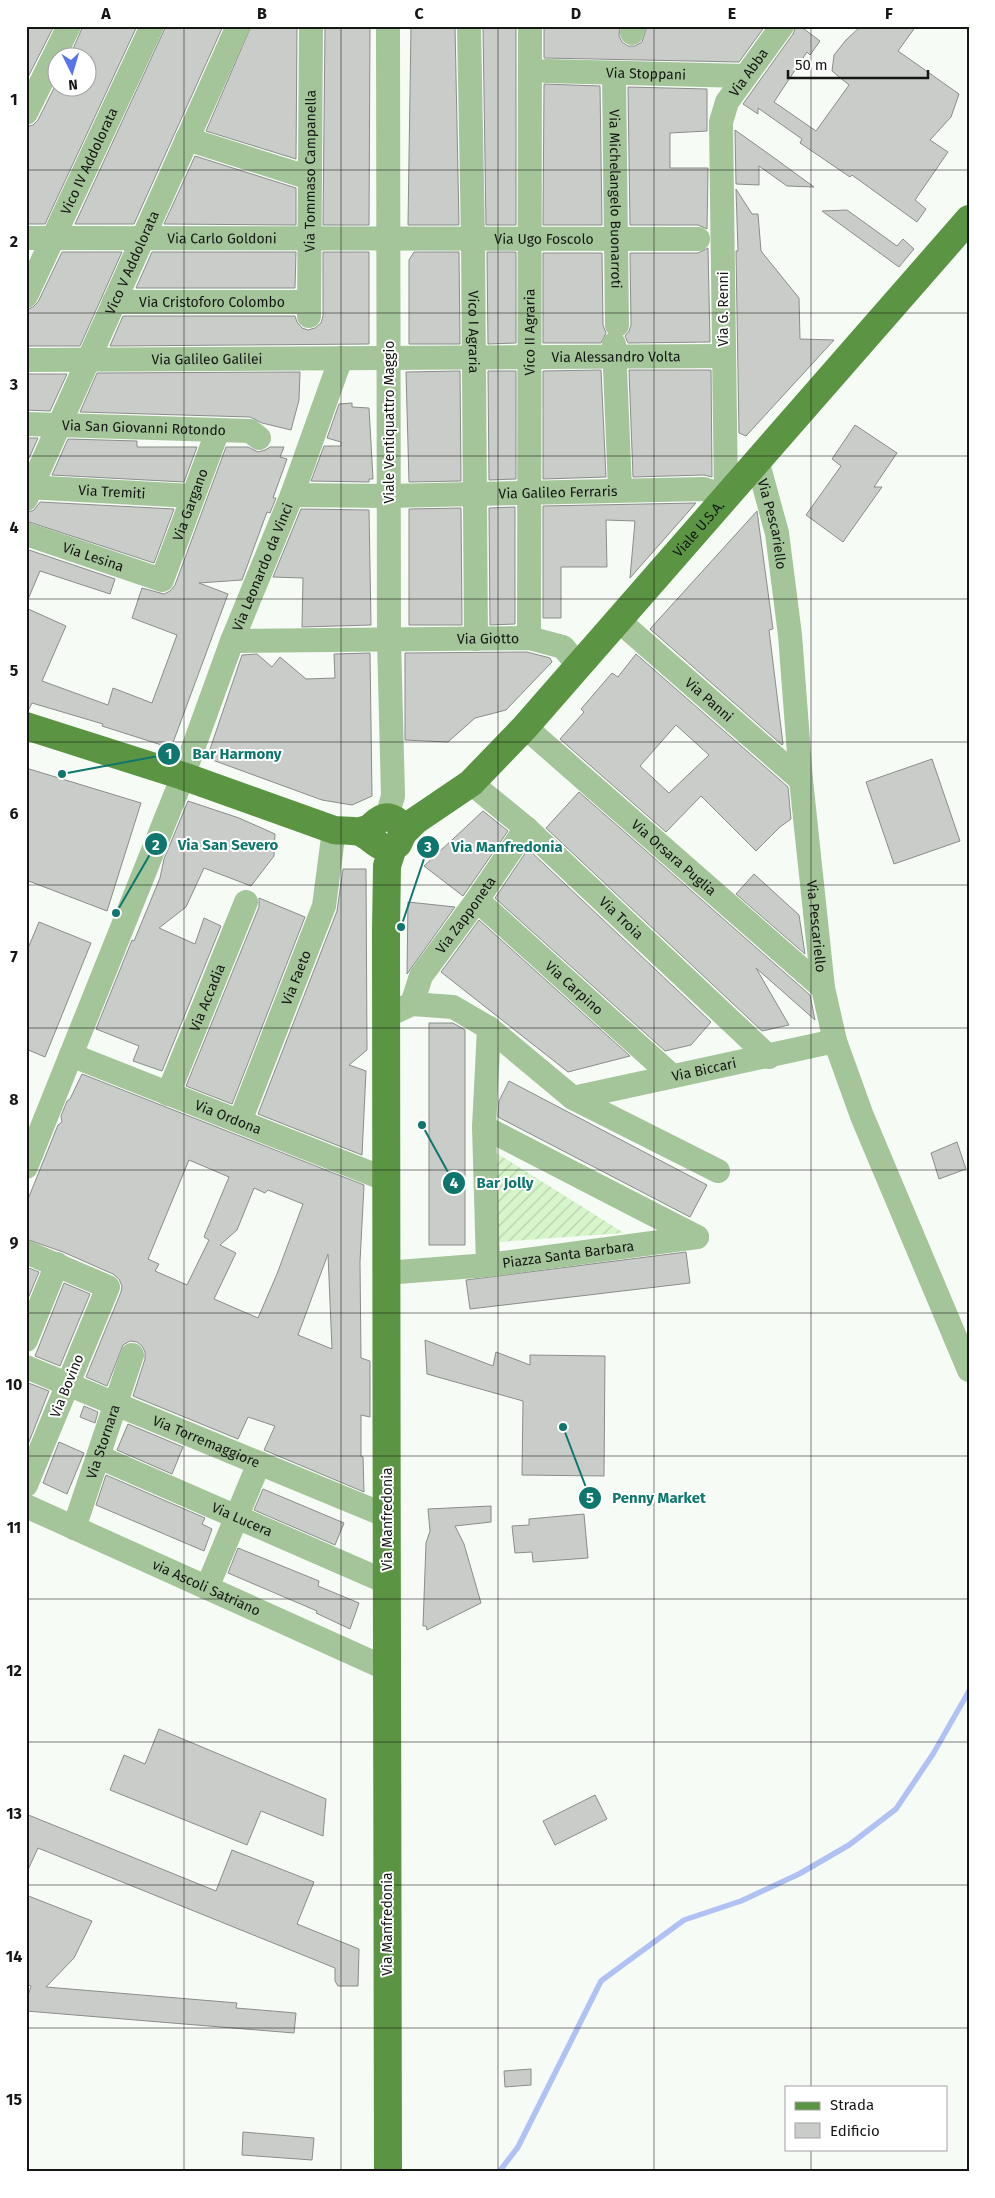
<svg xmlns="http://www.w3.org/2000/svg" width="995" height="2198" font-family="'Fira Sans',sans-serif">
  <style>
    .garden { fill: url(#garden-furrows) }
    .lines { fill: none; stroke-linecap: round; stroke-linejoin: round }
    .stream { stroke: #b0c1f4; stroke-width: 5.5 }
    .building { fill: #c9ccc8; stroke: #8a8d89; fill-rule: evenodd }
    .minor { stroke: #a4c499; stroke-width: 24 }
    .major { stroke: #5b9543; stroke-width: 28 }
    .grid { fill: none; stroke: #151715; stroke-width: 1; stroke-opacity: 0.55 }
    .labels { text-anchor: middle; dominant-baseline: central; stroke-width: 4; stroke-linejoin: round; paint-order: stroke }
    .street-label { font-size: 14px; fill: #151715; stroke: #fff }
    .leader { fill: none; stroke: #0f766e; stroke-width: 2 }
    .callout-dot { fill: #0f766e; stroke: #fff; stroke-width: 2 }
    .mark-label { font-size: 15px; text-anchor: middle; font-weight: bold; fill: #fff }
    .callout-label { font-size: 15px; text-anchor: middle; font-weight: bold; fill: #0f766e; stroke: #fff; stroke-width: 4; stroke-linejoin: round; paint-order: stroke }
    .neatline { fill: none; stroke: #151715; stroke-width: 2 }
    .grid-label { font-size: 16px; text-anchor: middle; font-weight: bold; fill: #151715 }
  </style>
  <defs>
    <pattern id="garden-furrows" width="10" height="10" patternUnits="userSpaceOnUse" patternTransform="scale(1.25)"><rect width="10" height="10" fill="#d6f5cb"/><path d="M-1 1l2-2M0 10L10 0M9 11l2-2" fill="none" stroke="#b7d1ad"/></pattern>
  </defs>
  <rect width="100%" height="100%" fill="#f7fbf6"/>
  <path class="garden" d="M495,1152l129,81 -126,9z"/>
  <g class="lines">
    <path class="stream" d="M499,2172l19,-25 83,-166 83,-61 57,-19 58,-27 50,-29 47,-36 37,-55 36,-63"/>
  </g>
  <path class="building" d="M26,26h28l-28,55z
    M83,26h54l-92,198h-19v-97l7,-2 5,-5 20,-40v8h30v-30h-19z
    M166,26h57l-89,198h-59z
    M251,26h46l-1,133 -90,-28z
    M325,26h45l-1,199h-46z
    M411,26h44l4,199h-51z
    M483,26h33v199h-30z
    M544,26h76l-1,10 3,6 6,4h7l7,-4 5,-16h118l-26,36 -195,-4z
    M796,26h4l20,15 -10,14 -3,-3 -33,50 42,29 33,-46 -17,-14 2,-16 12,-15 15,-14h55l-18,25 61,43 -8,23 -21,23 18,12 -33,48 11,9 -9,13 -65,-47 -2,2 -50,-34 2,-4 -44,-31v6l-15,-10 50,-70z
    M544,84l56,2 2,139h-59z
    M628,87l79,2v42l-37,2v35h38l-1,61 -9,-4h-68z
    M735,130l38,27 41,30 -27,-1 -28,-20v19l-23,-1z
    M195,156l101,32v37l-132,-1z
    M736,189l16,25h6l3,37 38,47 1,41 34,1 -88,96 -7,-3 -3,-182h2z
    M847,210l50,36 6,-7 11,10 -15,18 -77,-56z
    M708,248l2,94 -82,1 -3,-7 4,-5 2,-6 -1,-72h68z
    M62,252h60l-42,94h-54v-36l7,-3 5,-5z
    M152,252h144l-1,36h-159z
    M323,252h46v92l-259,2 13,-30h172l2,6 5,6 6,2 7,-2 6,-5 2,-7z
    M414,252h45l1,92h-51v-84z
    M487,252h29v91l-28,1z
    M543,253h59l1,72 3,8 -5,10h-58z
    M601,370l5,107 -63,2v-108z
    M629,370h82l1,107 -8,-2 -71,2z
    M460,371l1,110 -52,1 -3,-110z
    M488,371h28v108l-27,1z
    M300,372l-1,28 -8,30 -29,-7 -12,-6 -170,-5 17,-39z
    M26,374h41l-17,37 -24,-1z
    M352,403v4l17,1 4,71h-4v3l-58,-1 13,-35h17v-4l-14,-4 12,-34z
    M855,425l42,28 -23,34h8l-39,55 -37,-27 35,-49 -9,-7z
    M26,438h12l-12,27z
    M68,439l69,2v6h60l-13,35 -132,-7z
    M226,447h22l10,5 7,-2 5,-3h14l-4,10 7,2 -14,39h3l-6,15 -3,-1 -25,68 -43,3 29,11 -57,154 -69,-22 1,-2 -71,-21 -4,8h-2v-103l40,18 -24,55 66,24 5,-17 39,15 25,-68 -45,-17 10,-30 22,6 6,-3 5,-6z
    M40,502l134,7 -20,54 -128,-42v-8l8,-3z
    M696,503l-66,75 5,-57 -29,-1 1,47h-46v51h-18v-112z
    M515,507v117l-25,1 -1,-117z
    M461,508l1,117h-53v-116z
    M301,509l68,1 2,115 -69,2 1,-49 -30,-1z
    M757,511l16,118 -4,1 14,114 -1,1 -132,-116z
    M26,549l89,30 -5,15 -70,-23 -14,33z
    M527,652l23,6 2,4 -46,48 -31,8 -27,24 -43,-2v-87z
    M370,653l2,143 -20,9 -30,-5 -115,-42 35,-103 15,-1 15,13 8,-10 26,22 29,-1 -1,-24z
    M636,654l152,133 3,32 -11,8 -24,24 -55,-55 -35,36 -106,-93 24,-27 -3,-3 31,-36 6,4zM676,725l33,30 -40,38 -29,-27z
    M932,759l28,82 -66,23 -28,-82z
    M26,768l115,35 -34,108 -81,-31z
    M579,792l231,203 5,25 -59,-52 33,57 -27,6 -216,-203z
    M188,801l51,17 36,16 -1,22 -23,30 -47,-18 -18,39 -27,21 36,16 9,-26 17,8 -59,145 -29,-10 6,-15 -43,-17 36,-89 2,1 26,-63 4,-19z
    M483,811l25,20 -45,65 -39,-30z
    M528,849l183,173 -20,23 -26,6 -170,-153z
    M343,869h23l1,181 -18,15 17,6 -4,84 -104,-41 79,-203z
    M754,874l45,41 6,39 -69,-60z
    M259,898l46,19 -73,187 -46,-18 73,-179z
    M408,902l47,5 -48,67z
    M479,920l151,136 -62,16 -127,-100z
    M39,922l52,21 -46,114 -19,-8v-96z
    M429,1023h24l12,7v215h-36z
    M82,1074l282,111 -4,77 1,96 9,3v56l-9,-2v41l2,1 1,35 -100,-42 11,-24 -27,-9 -10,22 -105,-43 12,-37v-7l-3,-6 -5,-4 -7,-1 -7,4 -16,41 -21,-9 35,-85 1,-6 -3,-7 -6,-5 -50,-22 -37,-13v-35l32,-79 4,-3 -1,-6 6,-15 3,-2zM189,1160l40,17 -25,60 5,3 -22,45 -32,-14 4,-7 -11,-5zM254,1188l11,5 3,-3 35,14 -26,70 -19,44 -44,-19 22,-46 -16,-8 17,-15zM328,1254l4,95 -34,-14z
    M509,1081l198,104 -17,32 -192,-100 1,-16z
    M957,1142l9,27 -27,10 -8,-26z
    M686,1252l4,31 -220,26 -4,-29z
    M26,1267l13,5 -12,29h-1z
    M64,1283l26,11 -30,72 -25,-10z
    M425,1340l68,26 3,-14 34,13v-10l75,1 -1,120 -82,-1 1,-74 -96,-27z
    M26,1382l23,9 -22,56 -1,-1z
    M84,1406l14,6 -3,11 -15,-6z
    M128,1424l55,23 -11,27 -55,-24z
    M59,1442l25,11 -17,41 -24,-11z
    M106,1475l99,43 -3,6 10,5 -8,22 -108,-46z
    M263,1489l81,34 -9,22 -81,-35z
    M491,1506v16l-36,4 9,18 17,59 -54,27 -1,-4h-3l3,-83 4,-12 -2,-22z
    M584,1514l4,44 -55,4 -1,-10 -17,1 -3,-27 17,-1v-6z
    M238,1548l81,33 -1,5 41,17 -9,26 -34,-16 1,-2 -89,-38z
    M159,1729l167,70 -3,37 -62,-25 -14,34 -137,-55 14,-35 21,9z
    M595,1795l12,24 -52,26 -12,-24z
    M26,1814l190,77 16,-41 82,32 -17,42 62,25 -1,37h-20l-3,-5v-13l-297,-120 -12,26z
    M26,1895l66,26 -18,37 -28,29 191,16 -1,5 60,5 -2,20 -268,-22v-9l5,-16 -5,-2z
    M531,2069v16l-26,2 -1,-16z
    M243,2132l71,6 -2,22 -70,-5z"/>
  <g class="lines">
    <g class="minor">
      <path id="s1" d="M469,26l4,213 3,400"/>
      <path d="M632,33l2,-7"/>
      <path id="s2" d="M546,71l199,5"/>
      <path id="s3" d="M614,73l3,252"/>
      <path d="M26,113l43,-87"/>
      <path d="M187,139l123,39"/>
      <path id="s4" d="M26,238l672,1"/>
      <path id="s5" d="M26,296l126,-270"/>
      <path id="s6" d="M114,302h195"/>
      <path id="s7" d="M309,316l2,-290"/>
      <path d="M614,344l6,145"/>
      <path id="s8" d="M26,360l697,-4"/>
      <path id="s9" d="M26,424l224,7 9,7"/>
      <path id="s10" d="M757,460l20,73 13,102 11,145 22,208 12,53 27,75 107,254"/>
      <path id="s11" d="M26,487l166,9"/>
      <path id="s12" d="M292,495l96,1 316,-7 22,8 -5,-375 6,-20 55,-76"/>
      <path id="s13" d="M26,499l212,-473"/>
      <path id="s14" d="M26,534l136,46 56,-150"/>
      <path id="s15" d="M618,620l183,160"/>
      <path id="s16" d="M529,638l1,-612"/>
      <path id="s17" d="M232,641l297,-3 34,9 15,18"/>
      <path id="s18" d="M525,727l298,261"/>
      <path id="s19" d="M471,783l55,45 243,229"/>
      <path d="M387,817l6,-21 -4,-157 -1,-613"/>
      <path id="s20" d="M477,900l195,176"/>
      <path id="s21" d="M412,1004l9,-28 56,-76 49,-72"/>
      <path d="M386,1016l26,-12 41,3 36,21 84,70 145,73"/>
      <path id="s22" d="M489,1028l-5,99 4,138 209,-28"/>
      <path id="s23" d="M71,1055l314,124"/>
      <path id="s24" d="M168,1094l78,-192"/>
      <path id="s25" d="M573,1098l262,-57"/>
      <path id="s26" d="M240,1121l84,-215 10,-76"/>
      <path d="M484,1127l213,110"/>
      <path id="s27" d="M26,1167l157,-391 49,-135 60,-146 49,-137"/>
      <path d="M26,1252l82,35 -82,198"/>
      <path d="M385,1273l103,-8"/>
      <path d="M26,1340l31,-76"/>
      <path id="s28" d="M26,1367l361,149"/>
      <path id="s29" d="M99,1457l287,125"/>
      <path id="s30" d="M26,1506l359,162"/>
      <path id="s31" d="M74,1528l58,-173"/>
      <path d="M207,1588l52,-125"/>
    </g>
    <g class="major">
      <path d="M26,726l157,50 151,54c8,1 17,0 25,2 15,5 21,23 39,12l5,-11 -5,-11c-10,-8 -17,-5 -25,3 -3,4 -10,5 -15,7"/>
      <path id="s32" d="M403,833l12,-12 56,-38 54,-56 444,-508"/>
      <path d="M388,2172c-2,-414 -1,-828 -2,-1242l1,-64 6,-19"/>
    </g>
  </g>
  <path class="grid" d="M184,26v2146M341,26v2146M498,26v2146M654,26v2146M811,26v2061M26,170h943M26,313h943M26,456h943M26,599h943M26,742h943M26,885h943M26,1028h943M26,1170h943M26,1313h943M26,1456h943M26,1599h943M26,1742h943M26,1885h943M26,2028h943M811,2149v23"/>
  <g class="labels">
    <g class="street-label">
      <text stroke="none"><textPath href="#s12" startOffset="868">Via Abba</textPath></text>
      <text stroke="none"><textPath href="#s2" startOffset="100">Via Stoppani</textPath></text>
      <text stroke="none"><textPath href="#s5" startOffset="149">Vico IV Addolorata</textPath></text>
      <text stroke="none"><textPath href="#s7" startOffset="145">Via Tommaso Campanella</textPath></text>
      <text stroke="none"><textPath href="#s3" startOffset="126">Via Michelangelo Buonarroti</textPath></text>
      <text stroke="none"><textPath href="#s4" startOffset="196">Via Carlo Goldoni</textPath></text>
      <text stroke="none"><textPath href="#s4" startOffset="518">Via Ugo Foscolo</textPath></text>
      <text stroke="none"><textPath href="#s13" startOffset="259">Vico V Addolorata</textPath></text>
      <text stroke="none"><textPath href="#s6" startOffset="98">Via Cristoforo Colombo</textPath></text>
      <text transform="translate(723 309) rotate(-90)">Via G. Renni</text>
      <text stroke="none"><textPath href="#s1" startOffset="306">Vico I Agraria</textPath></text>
      <text stroke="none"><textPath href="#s16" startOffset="306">Vico II Agraria</textPath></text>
      <text stroke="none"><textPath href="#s8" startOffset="590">Via Alessandro Volta</textPath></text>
      <text stroke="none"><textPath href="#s8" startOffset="181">Via Galileo Galilei</textPath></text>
      <text transform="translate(389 422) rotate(-90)">Viale Ventiquattro Maggio</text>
      <text stroke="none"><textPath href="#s9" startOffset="118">Via San Giovanni Rotondo</textPath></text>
      <text stroke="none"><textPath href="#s11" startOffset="86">Via Tremiti</textPath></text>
      <text stroke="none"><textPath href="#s12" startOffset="266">Via Galileo Ferraris</textPath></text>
      <text stroke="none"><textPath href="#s14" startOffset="224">Via Gargano</textPath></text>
      <text stroke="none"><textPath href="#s10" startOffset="66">Via Pescariello</textPath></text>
      <text stroke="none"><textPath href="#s32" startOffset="426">Viale U.S.A.</textPath></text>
      <text stroke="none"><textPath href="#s14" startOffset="71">Via Lesina</textPath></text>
      <text stroke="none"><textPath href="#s27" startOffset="645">Via Leonardo da Vinci</textPath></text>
      <text stroke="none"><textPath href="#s17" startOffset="256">Via Giotto</textPath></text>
      <text stroke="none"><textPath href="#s15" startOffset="121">Via Panni</textPath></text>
      <text stroke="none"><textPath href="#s18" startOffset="198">Via Orsara Puglia</textPath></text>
      <text stroke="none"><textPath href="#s21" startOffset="105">Via Zapponeta</textPath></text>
      <text stroke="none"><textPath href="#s19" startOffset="202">Via Troia</textPath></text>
      <text stroke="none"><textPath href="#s10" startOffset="471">Via Pescariello</textPath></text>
      <text stroke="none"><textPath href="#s26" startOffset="154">Via Faeto</textPath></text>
      <text stroke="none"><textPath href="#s20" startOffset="131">Via Carpino</textPath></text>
      <text stroke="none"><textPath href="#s24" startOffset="104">Via Accadia</textPath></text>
      <text stroke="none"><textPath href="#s25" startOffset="134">Via Biccari</textPath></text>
      <text stroke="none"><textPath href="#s23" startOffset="169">Via Ordona</textPath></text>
      <text stroke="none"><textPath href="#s22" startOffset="318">Piazza Santa Barbara</textPath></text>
      <text transform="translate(67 1386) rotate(-68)">Via Bovino</text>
      <text stroke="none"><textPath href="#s31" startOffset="91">Via Stornara</textPath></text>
      <text stroke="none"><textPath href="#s28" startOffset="195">Via Torremaggiore</textPath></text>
      <text transform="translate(387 1519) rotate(-90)">Via Manfredonia</text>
      <text stroke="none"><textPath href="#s29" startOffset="156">Via Lucera</textPath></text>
      <text stroke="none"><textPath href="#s30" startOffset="198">via Ascoli Satriano</textPath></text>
      <text transform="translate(387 1924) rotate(-90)">Via Manfredonia</text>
    </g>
  </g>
  <path class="leader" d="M62 774L169 754M116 913L156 844M401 927L428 847M422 1125L454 1183M563 1427L590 1498"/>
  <g class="callout-dot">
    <circle cx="62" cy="774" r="5"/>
    <circle cx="116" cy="913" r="5"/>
    <circle cx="401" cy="927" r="5"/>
    <circle cx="422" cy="1125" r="5"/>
    <circle cx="563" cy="1427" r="5"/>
    <circle cx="169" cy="754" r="12"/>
    <circle cx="156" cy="844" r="12"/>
    <circle cx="428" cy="847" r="12"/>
    <circle cx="454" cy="1183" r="12"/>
    <circle cx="590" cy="1498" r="12"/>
  </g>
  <g class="mark-label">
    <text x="169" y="759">1</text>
    <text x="156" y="850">2</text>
    <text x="428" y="852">3</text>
    <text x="454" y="1188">4</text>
    <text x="590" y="1503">5</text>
  </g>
  <g class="callout-label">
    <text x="237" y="759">Bar Harmony</text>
    <text x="228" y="850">Via San Severo</text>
    <text x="507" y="852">Via Manfredonia</text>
    <text x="505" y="1188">Bar Jolly</text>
    <text x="659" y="1503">Penny Market</text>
  </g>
  <rect width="995" height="2198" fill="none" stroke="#ffffff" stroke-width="55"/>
  <rect x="785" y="2086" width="162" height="65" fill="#ffffff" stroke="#a1a2a1"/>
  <rect x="795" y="2102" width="25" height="8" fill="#5b9543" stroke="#a1a2a1"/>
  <text x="830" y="2110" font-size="15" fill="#151715">Strada</text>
  <rect x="795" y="2123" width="25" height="15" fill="#c9ccc8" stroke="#a1a2a1"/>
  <text x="830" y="2136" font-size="15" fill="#151715">Edificio</text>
  <g transform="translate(72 72) rotate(175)"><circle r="24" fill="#ffffff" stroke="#a1a2a1"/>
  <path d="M0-4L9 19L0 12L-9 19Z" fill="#5774e9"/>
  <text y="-8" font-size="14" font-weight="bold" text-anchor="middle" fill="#151715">N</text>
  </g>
  <path d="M788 70v8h140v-8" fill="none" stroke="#151715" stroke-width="2.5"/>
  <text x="795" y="70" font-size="15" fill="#151715" stroke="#ffffff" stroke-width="4" paint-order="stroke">50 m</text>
  <rect x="28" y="28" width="940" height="2142" class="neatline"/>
  <g class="grid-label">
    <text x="106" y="19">A</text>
    <text x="262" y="19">B</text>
    <text x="419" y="19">C</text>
    <text x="576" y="19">D</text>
    <text x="732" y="19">E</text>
    <text x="889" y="19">F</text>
    <text x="14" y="105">1</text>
    <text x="14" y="247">2</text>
    <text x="14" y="390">3</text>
    <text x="14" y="533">4</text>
    <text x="14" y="676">5</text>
    <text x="14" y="819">6</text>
    <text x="14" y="962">7</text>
    <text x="14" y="1105">8</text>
    <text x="14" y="1248">9</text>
    <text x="14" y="1390">10</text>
    <text x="14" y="1533">11</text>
    <text x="14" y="1676">12</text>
    <text x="14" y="1819">13</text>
    <text x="14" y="1962">14</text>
    <text x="14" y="2105">15</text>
  </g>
</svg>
